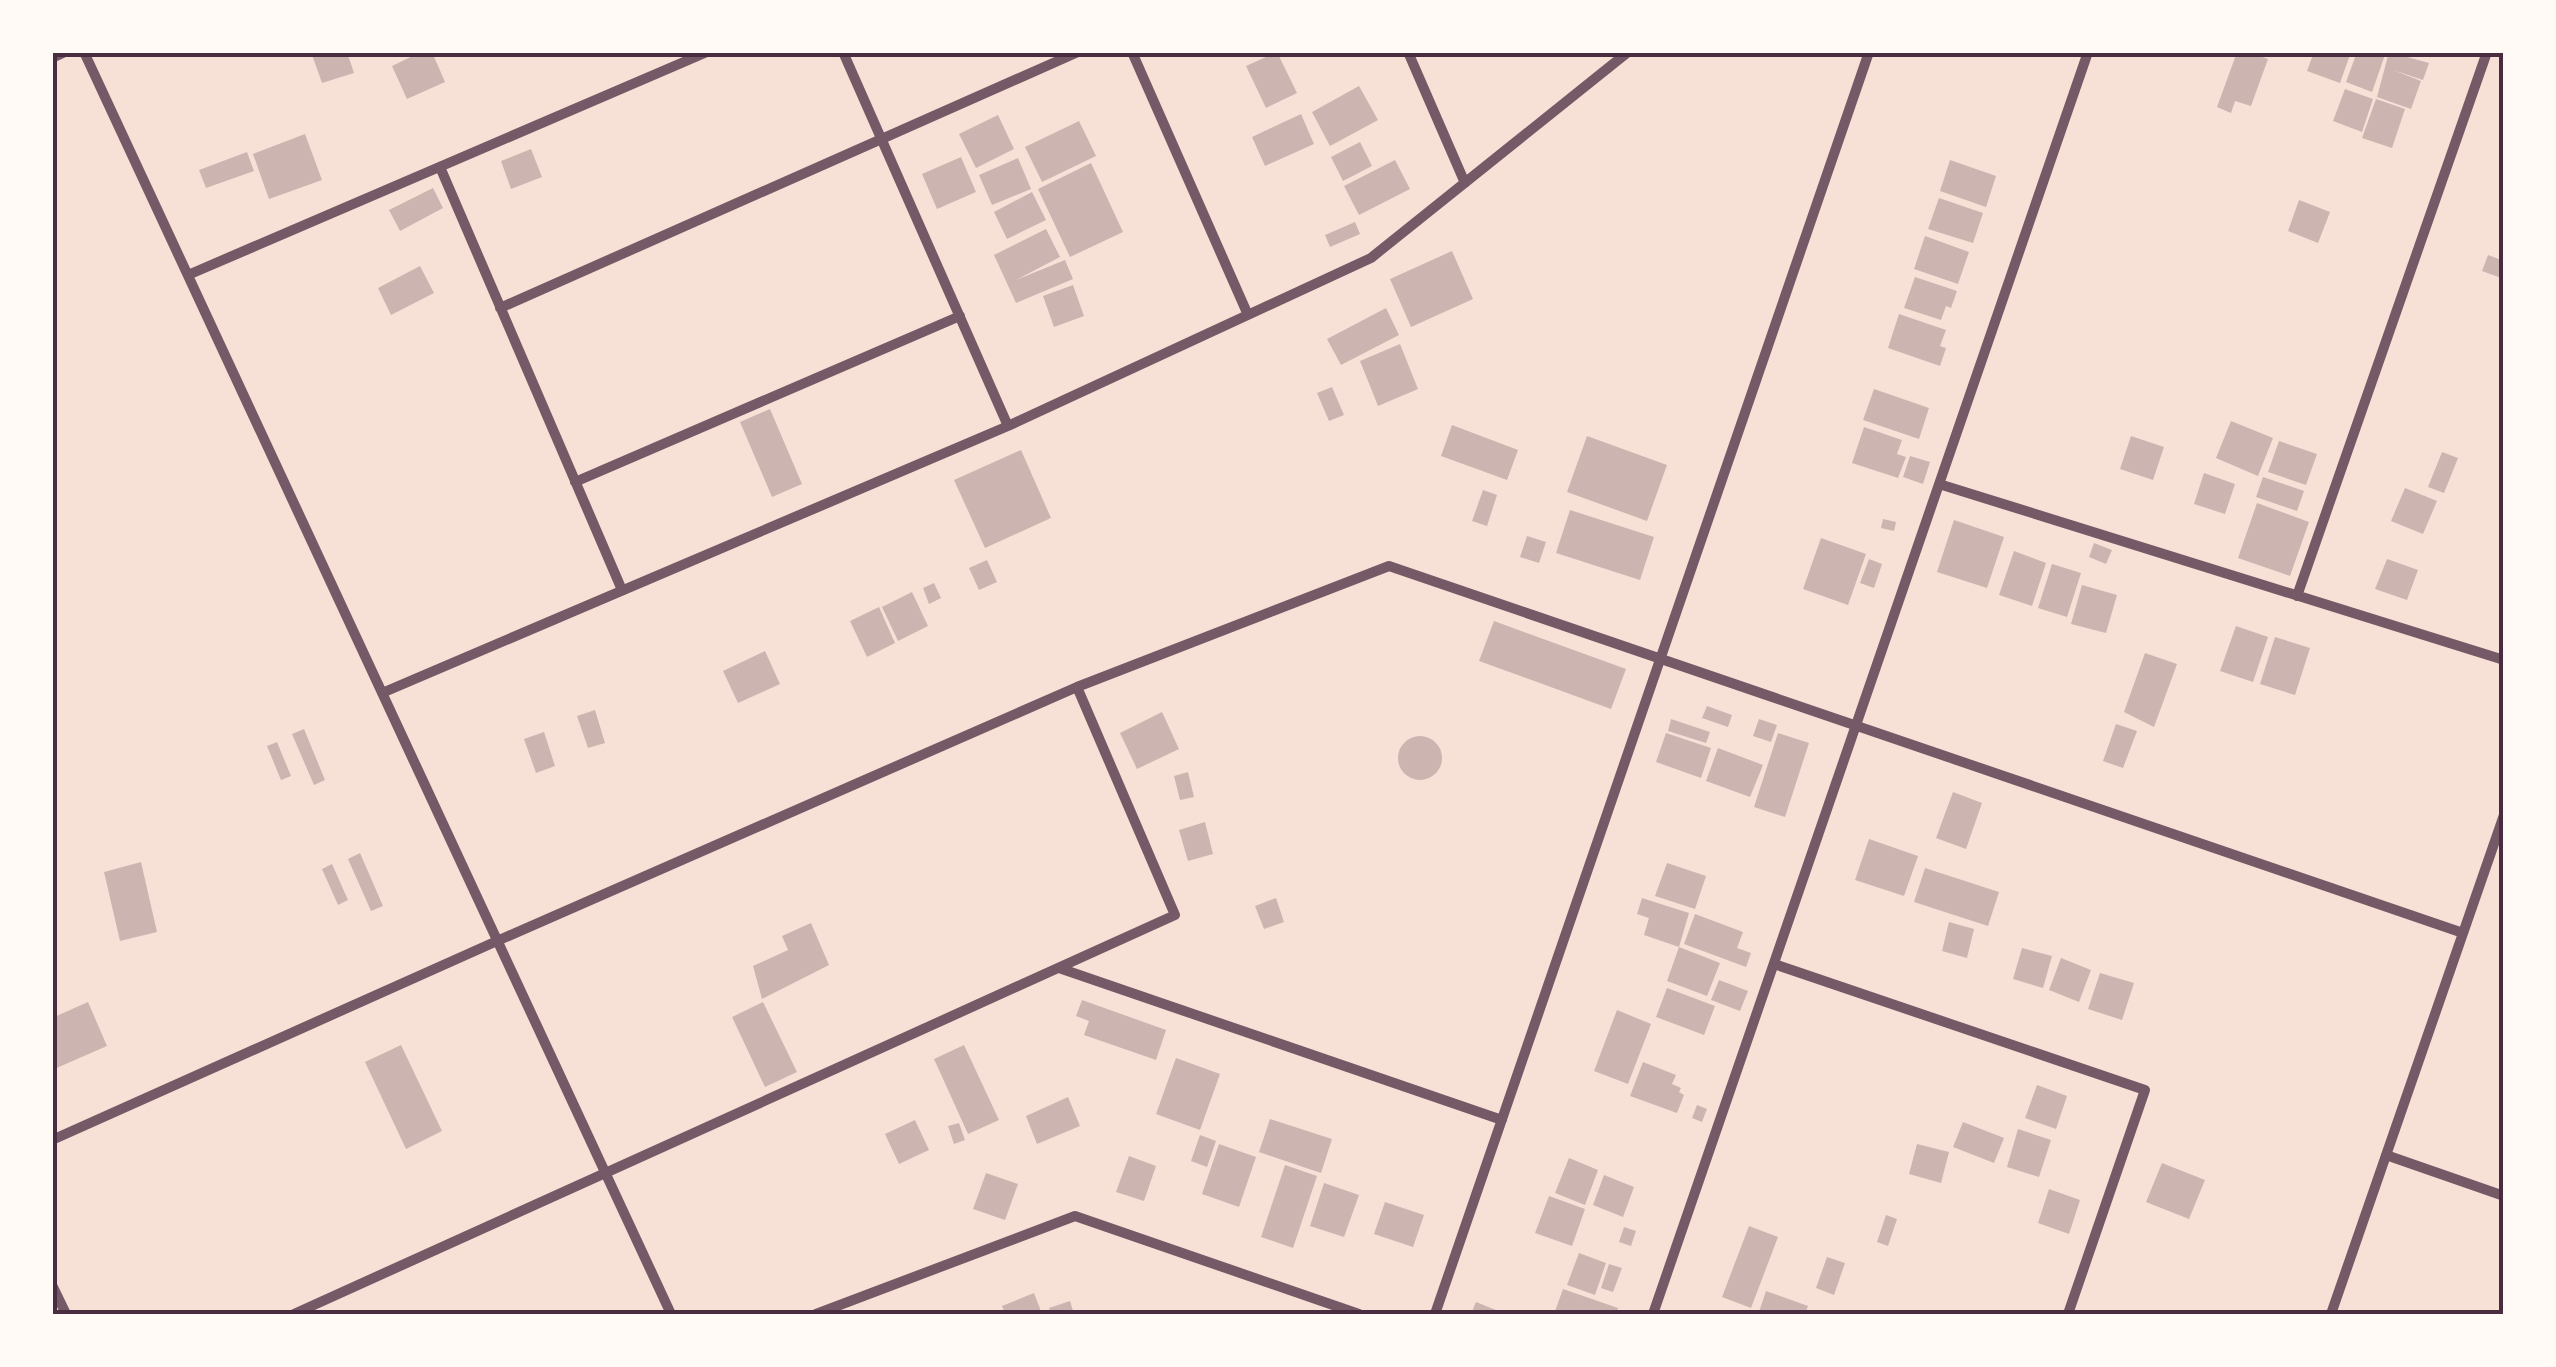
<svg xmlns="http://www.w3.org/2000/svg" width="2556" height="1367" font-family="'Fira Sans',sans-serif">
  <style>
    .building { fill: #ccb4b1 }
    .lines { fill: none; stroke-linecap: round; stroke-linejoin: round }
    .minor { stroke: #755966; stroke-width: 10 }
    .neatline { fill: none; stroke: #4a2c40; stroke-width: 4 }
  </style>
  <rect width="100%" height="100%" fill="#f7e1d7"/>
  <path class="building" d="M311,52h36l7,21 -32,10z
    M421,52h11l13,30 -38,17 -15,-33z
    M1277,52l20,41 -31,15 -20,-42z
    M2237,52h12l19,7 -17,47 -16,-5 -4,12 -14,-6z
    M2314,52h37l-11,31 -33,-12z
    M2357,52h29l-14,40 -26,-10z
    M2389,52l40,11 -6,17 -30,-10 28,11 -10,28 -34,-12z
    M1359,86l19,34 -48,26 -18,-34z
    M2345,89l28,10 -11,33 -29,-11z
    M2376,99l29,10 -13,39 -30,-10z
    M1301,114l13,30 -49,22 -13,-29z
    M998,115l16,34 -38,19 -17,-34z
    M1079,121l17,35 -54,26 -17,-35z
    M305,134l17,46 -53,19 -16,-45z
    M1360,142l12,24 -29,15 -12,-24z
    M531,149l11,28 -31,12 -10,-28z
    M247,152l7,19 -48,17 -7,-18z
    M961,157l15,35 -39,17 -15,-35z
    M1018,158l13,31 -39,16 -13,-30z
    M1395,160l15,29 -51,26 -15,-29z
    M1950,160l46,16 -10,31 -46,-16z
    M1091,163l32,69 -53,25 -32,-68z
    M433,188l10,20 -43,23 -11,-21z
    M1032,192l14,28 -39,19 -13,-27z
    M1939,198l44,15 -10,30 -45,-14z
    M2299,200l31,12 -12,31 -30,-12z
    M1355,222l5,12 -30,13 -5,-12z
    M1046,229l14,28 -44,23 49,-20 8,19 -57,24 -22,-48z
    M1925,236l44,16 -11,32 -44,-15z
    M1452,251l21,48 -62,28 -21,-48z
    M2488,255l16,6v18l-22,-8z
    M420,266l14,27 -43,22 -13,-27z
    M1915,277l42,14 -6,17 -5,-2 -5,14 -37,-12z
    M1073,285l11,31 -30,11 -11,-31z
    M1386,308l13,27 -58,30 -14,-26z
    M1899,314l47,16 -6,16 6,2 -6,18 -52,-18z
    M1400,344l18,45 -40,17 -18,-45z
    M1332,387l12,28 -15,6 -12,-28z
    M1874,389l55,19 -10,31 -56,-19z
    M770,409l32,75 -30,13 -32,-75z
    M2231,421l42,17 -15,38 -42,-18z
    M1452,425l66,25 -11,30 -66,-24z
    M1864,427l38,13 -5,14 9,3 -8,21 -46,-15z
    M1587,436l80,29 -20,56 -80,-29z
    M2131,436l33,11 -11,33 -33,-11z
    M2279,441l38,13 -11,31 -38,-13z
    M1021,450l30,68 -66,30 -31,-68z
    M2442,452l16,6 -14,35 -16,-6z
    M1910,456l20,6 -7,22 -20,-7z
    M2204,473l31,11 -10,30 -31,-10z
    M2263,477l41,14 -7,20 -41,-14z
    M2405,488l32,13 -14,33 -32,-13z
    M1483,490l14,5 -10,31 -15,-5z
    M2257,503l52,19 -19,54 -52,-18z
    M1570,510l84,27 -14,43 -84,-27z
    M1883,519l13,3 -2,9 -13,-3z
    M1954,520l50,17 -17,51 -50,-16z
    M1527,536l19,6 -7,21 -19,-6z
    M1821,538l45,16 -18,51 -45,-16z
    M2094,543l18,7 -6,14 -17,-7z
    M2014,551l32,12 -14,43 -33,-11z
    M1869,559l13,5 -8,24 -14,-5z
    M2387,559l31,11 -11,30 -32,-11z
    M987,560l10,22 -18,8 -10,-22z
    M2052,564l29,9 -14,44 -29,-9z
    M934,583l7,15 -12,6 -6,-16z
    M2082,585l35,10 -11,38 -35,-9z
    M912,592l16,34 -30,15 -16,-34z
    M879,607l16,36 -28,14 -17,-36z
    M1494,621l132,48 -15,40 -132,-48z
    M2236,626l32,11 -15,45 -33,-11z
    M2275,637l35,11 -15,47 -35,-11z
    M765,651l15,33 -42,19 -15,-32z
    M2145,653l32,11 -23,63 -30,-15z
    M1707,706l25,9 -4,12 -26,-9z
    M595,710l10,33 -17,5 -11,-32z
    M1162,712l17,37 -42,20 -17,-36z
    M1671,719l39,13 -4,11 -38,-12z
    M1759,719l18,6 -6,17 -18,-6z
    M2116,724l21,7 -14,37 -20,-7z
    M304,729l21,51 -11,5 -22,-51z
    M544,732l11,34 -19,7 -12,-34z
    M1666,733l45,15 -10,30 -45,-16z
    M1778,733l31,10 -24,74 -31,-10z
    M1398 758a22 22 0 1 1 44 0a22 22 0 1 1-44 0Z
    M277,742l14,34 -10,4 -14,-34z
    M1718,748l45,17 -13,32 -44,-16z
    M1188,772l6,25 -14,3 -6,-24z
    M1953,792l29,11 -16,46 -30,-11z
    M1205,822l8,32 -25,7 -9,-31z
    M1869,839l49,17 -14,40 -49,-16z
    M360,853l23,53 -12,5 -23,-52z
    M141,862l16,70 -37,9 -16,-69z
    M1667,863l39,13 -11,33 -40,-13z
    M332,864l16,36 -10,5 -16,-36z
    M1925,868l74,24 -11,34 -74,-24z
    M1276,898l8,24 -20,7 -9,-23z
    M1642,898l47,15 -10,34 -35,-12 5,-17 -12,-4z
    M1695,914l48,18 -6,16 14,5 -5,14 -62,-23z
    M1949,922l25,7 -7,29 -25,-7z
    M811,923l18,42 -67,34 -9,-33 35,-16 -6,-14z
    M1679,947l41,16 -13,33 -40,-15z
    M2022,948l30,8 -9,32 -30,-9z
    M2061,958l30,12 -12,32 -30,-12z
    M2100,973l34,10 -12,37 -34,-11z
    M1719,980l29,11 -8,20 -29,-11z
    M1667,988l48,18 -11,29 -48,-18z
    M1082,1000l84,30 -10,30 -72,-25 5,-14 -13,-5z
    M88,1002l19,44 -55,24v-52z
    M763,1002l34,70 -32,15 -33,-70z
    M1617,1010l34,14 -23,60 -34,-13z
    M401,1045l41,86 -36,18 -41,-87z
    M964,1045l35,75 -31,14 -34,-75z
    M1176,1058l44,16 -20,56 -44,-16z
    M1643,1062l33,13 -4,9 9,4 -2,4 5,3 -7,18 -47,-17z
    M2037,1085l30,11 -11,33 -31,-11z
    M1068,1097l12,29 -43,18 -11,-28z
    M1697,1105l10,4 -5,13 -10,-4z
    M1270,1119l62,20 -11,34 -62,-21z
    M915,1120l14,30 -30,14 -14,-30z
    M1963,1122l41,16 -10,25 -41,-16z
    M959,1123l6,17 -11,4 -6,-18z
    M2018,1129l33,11 -12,37 -32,-10z
    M1200,1135l16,6 -9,26 -16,-6z
    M1219,1144l37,13 -17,50 -37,-13z
    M1917,1144l32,8 -8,31 -32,-9z
    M1129,1156l27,10 -12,35 -28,-9z
    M1569,1158l29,12 -13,35 -30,-12z
    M2162,1163l43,17 -16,39 -43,-17z
    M1285,1165l32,11 -24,72 -32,-11z
    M986,1173l32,11 -13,36 -32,-11z
    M1604,1175l30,12 -11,30 -30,-12z
    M1324,1183l35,12 -15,42 -34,-11z
    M2049,1189l31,11 -11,34 -31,-11z
    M1549,1196l36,13 -13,37 -37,-13z
    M1385,1202l39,13 -11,32 -39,-13z
    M1886,1215l11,4 -9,27 -11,-4z
    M1749,1226l29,11 -27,71 -29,-11z
    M1624,1227l12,4 -5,15 -12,-4z
    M1579,1253l27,10 -11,32 -28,-10z
    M1827,1257l18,6 -11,32 -18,-7z
    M1609,1264l13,4 -9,24 -12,-4z
    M1563,1289l55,19 -2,6h-62z
    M1766,1291l42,15 -3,8 -46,-2z
    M1034,1293l8,21h-37l-3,-8z
    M1070,1301l4,13h-23l-2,-6z
    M1476,1302l25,10 -2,2h-28z"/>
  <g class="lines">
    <path class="minor" d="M84,52l587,1262
      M843,52l165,374
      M1132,52l116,263
      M1408,52l57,131
      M52,58l13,-6
      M440,167l182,423
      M188,275l519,-223
      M500,308l578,-256
      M575,482l385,-166
      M1939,484l565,176
      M2297,596l190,-544
      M382,693l626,-267 363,-168 257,-206
      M1774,964l371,126 -77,224
      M1059,968l443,152
      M52,1140l445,-199 580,-254 312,-121 1074,367
      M2386,1155l118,41
      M52,1285l14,29
      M294,1314l881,-399 -98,-228
      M816,1314l259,-98 284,98
      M1435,1314l434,-1262
      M1653,1314l435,-1262
      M2331,1314l173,-499"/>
  </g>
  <rect width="2556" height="1367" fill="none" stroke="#fffaf5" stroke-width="110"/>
  <rect x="55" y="55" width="2446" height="1257" class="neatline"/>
</svg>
